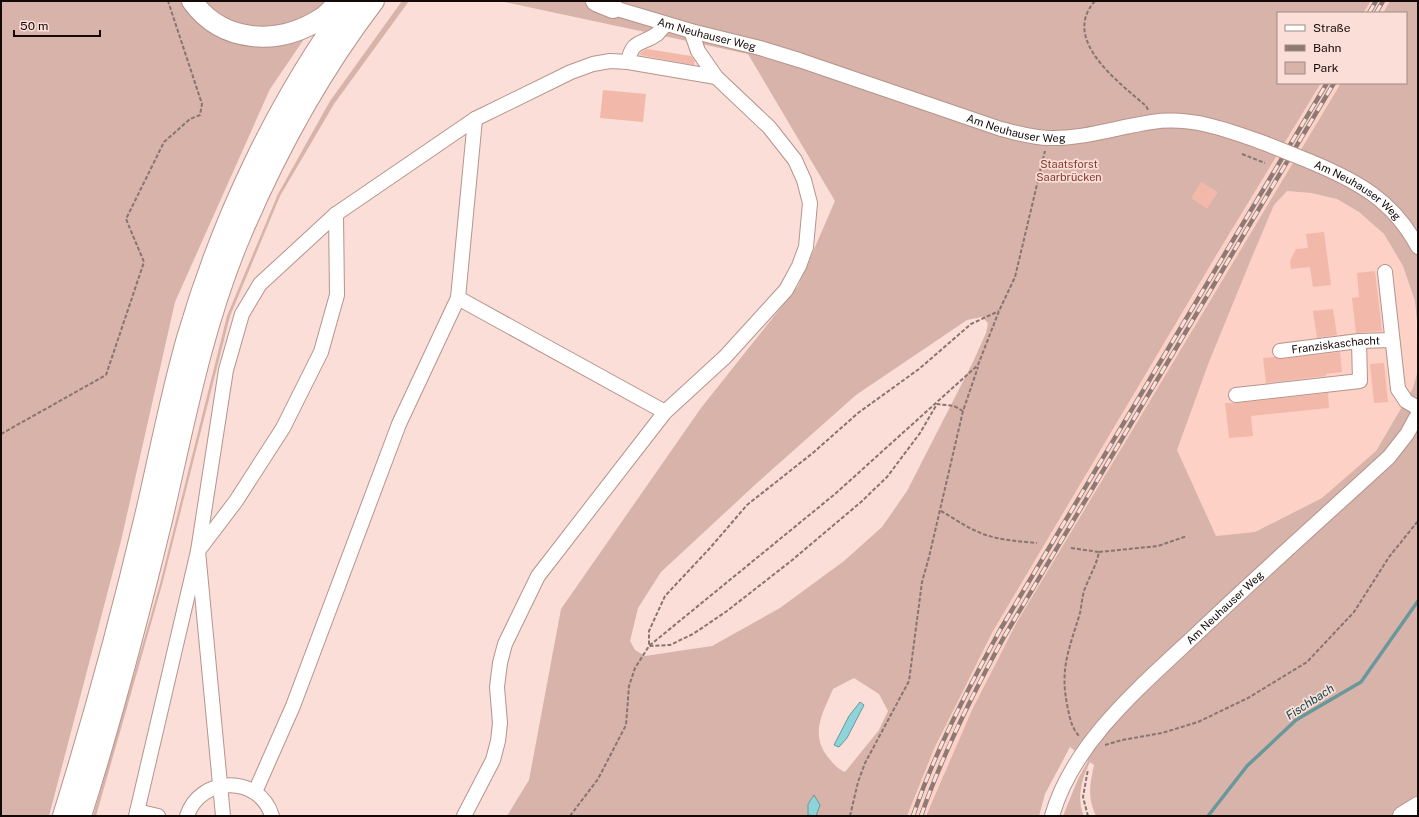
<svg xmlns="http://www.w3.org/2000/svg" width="1419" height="817" font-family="'Public Sans',sans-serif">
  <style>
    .built { fill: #fdd1c6 }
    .green { fill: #d7b3aa; fill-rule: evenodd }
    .water { fill: #8ed5db; stroke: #69989b }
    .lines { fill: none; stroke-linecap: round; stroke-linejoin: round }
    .stream { stroke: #69989b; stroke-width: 3.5 }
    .building { fill: #f2b8a9 }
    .minor-casing { stroke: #b5948b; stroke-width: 16 }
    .major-casing { stroke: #b5948b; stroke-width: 20 }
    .highway-casing { stroke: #b5948b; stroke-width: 22 }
    .path { stroke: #897470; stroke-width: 2; stroke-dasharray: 4 2; stroke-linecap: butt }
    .minor { stroke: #fff; stroke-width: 14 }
    .major { stroke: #fff; stroke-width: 18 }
    .highway { stroke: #fff; stroke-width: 20 }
    .rail-casing { stroke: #8e7a75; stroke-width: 4.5 }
    .rail { stroke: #fbded7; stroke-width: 3; stroke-dasharray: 9; stroke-linecap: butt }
    .minor-bridge-casing { stroke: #b5948b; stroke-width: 16; stroke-linecap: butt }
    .minor-bridge { stroke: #fff; stroke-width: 14 }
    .labels { text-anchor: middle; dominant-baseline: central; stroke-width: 3.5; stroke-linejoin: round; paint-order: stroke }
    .street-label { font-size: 11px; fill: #140907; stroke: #fbded7 }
    .park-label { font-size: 11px; fill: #813a2a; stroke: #fbded7 }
    .water-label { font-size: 12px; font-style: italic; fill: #0a4c50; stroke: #fbded7 }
  </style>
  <rect width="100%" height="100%" fill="#fbded7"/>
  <path class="built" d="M1371,1h19l-7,12h-20z
    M1321,83h20l-324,539 -45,88 -46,106h-19l27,-67 59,-118 224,-377z
    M1287,191l24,2 26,6 22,13 25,22 19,32 12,35 3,69 -5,18 -37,63 -54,47 -67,34 -39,4 -39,-86 32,-88 43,-105 22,-52z"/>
  <path class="green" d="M1,1h329l-60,88 -95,213 -54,239 -72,275h-48z
    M402,1h7l-75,103 -54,92 -50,120 -68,269 -66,231h-3l67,-232 67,-268 51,-122 52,-93z
    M500,1h871l-8,12h-85v70h43l-104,171 -224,377 -59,118 -27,67h-400l22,-36 32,-171 140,-201 97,-122 37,-85 -87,-147zM982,317l6,6 -2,10 -13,29 -66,129 -25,36 -38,34 -64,47 -68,38 -67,10 -10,-6 -5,-9 8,-33 23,-36 97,-90 98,-87 111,-75zM854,678l25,16 9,17 -9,19 -34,42c-9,-4 -12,-9 -18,-16 -17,-24 -4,-43 6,-67z
    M1390,1h28v332l-3,-32 -12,-35 -19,-32 -25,-22 -22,-13 -26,-6 -24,-2 -13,14 -22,52 -43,105 -32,88 39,86 39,-4 67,-34 54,-47 37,-63 5,-18v446h-322c-9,-20 -6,-31 -2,-51l-4,-3c-8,15 -14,38 -6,54h-21l15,-37 10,-18 -18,-14 -25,47 -6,22h-113l46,-106 45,-88 324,-539h65v-70h-23z"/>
  <path class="water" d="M860,702l4,3 -17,33 -8,9 -5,-2 15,-29z
    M814,795l6,10 -4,11 -8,-1v-11z"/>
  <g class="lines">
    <path class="stream" d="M1208,816l39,-50 49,-46 65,-38 57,-81"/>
  </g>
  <path class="building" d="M647,49l44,7 4,5 -1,4 -55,-10 2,-3z
    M603,90l43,4 -3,28 -43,-4z
    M1201,182l17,10 -11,17 -16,-11z
    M1324,232l7,53 -18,2 -3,-20 -19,2 -1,-8 6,-12 12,-1 -2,-14z
    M1375,271l7,60 -26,2 -4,-35 7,-1 -2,-24z
    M1333,309l4,26 -20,3 -4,-27z
    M1340,352l2,20 -16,2v2l-60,7 -3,-25 11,-1 7,2z
    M1384,363l4,39 -14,1 -4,-39z
    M1328,393l1,15 -78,8 2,20 -24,2 -4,-35h12z"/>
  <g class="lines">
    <g class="minor-casing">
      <g id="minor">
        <path id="s1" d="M604,5l87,26 69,17 39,12 202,69c16,4 32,9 48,9 35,1 68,-11 103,-16 39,-6 76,8 112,21"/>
        <path d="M628,62c4,-23 14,-17 29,-28 3,-3 6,-7 9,-10"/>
        <path id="s2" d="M1309,161c48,20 84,39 109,86"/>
        <path d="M1385,272l13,117 8,12 12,7"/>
        <path d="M458,298l207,114"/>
        <path id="s3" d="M1280,351l79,-10 33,-1"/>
        <path d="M1236,395l124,-14 -1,-40"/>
        <path d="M255,792l38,-86 106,-282 59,-126 17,-179"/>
        <path d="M137,811l21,5"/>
        <path d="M136,816l62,-265 28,-181 16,-56 18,-30 76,-70 139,-95 96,-47 22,-8 17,-3 18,1 88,15"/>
        <path d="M187,816c13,-40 72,-42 85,0"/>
        <path d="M223,816l-25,-265 38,-50 47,-73 38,-76 16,-57 -1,-81"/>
        <path d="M464,816l29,-56 5,-19 2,-18 -3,-36 3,-24 5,-19 33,-68 127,-164 60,-55 61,-67 13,-24 7,-19 4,-44 -6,-23 -9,-20 -26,-33 -53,-50 -18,-26 -7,-20"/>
        <path id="s4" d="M1052,816c22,-78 98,-137 154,-191 60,-57 122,-112 183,-168l18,-23 11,-20"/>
      </g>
    </g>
    <g class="major-casing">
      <path id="major" d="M1402,816l16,-10"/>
    </g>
    <g class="highway-casing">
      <path id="highway" d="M192,1c31,43 87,45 130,17 6,-4 12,-11 17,-17
        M596,1l17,7
        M63,816c31,-99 58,-199 82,-300 14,-59 25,-119 42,-178 34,-117 91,-239 164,-337
        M81,816c31,-97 57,-197 81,-296 22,-95 40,-193 78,-283 35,-83 79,-164 134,-236"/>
    </g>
    <path class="path" d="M1095,1c-35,39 25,82 51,105l2,4
      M1242,154l23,9
      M963,411l-9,-5 -17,-2 -17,29 -33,44 -26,25 -70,59 -64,50 -34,23 -23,11 -21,1v-15l16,-35 45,-48 37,-43 67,-53 44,-39 61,-44 52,-45 28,-13
      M1,434l105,-59 38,-113 -18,-43 38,-77 26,-23 10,-4 2,-11 -34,-103
      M941,511c11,6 23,15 35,20 19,9 40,10 61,12
      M1071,548l28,4c-3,14 -8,21 -13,34 -4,8 -4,18 -6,27 -11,37 -21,56 -12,96 2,10 4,20 12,28
      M1099,552l59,-6 29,-10
      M1105,745l17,-5 40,-7 36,-11 50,-24 59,-36 47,-50 35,-55 29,-36
      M570,816l28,-37 28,-54 3,-39 6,-18 14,-22 186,-152 143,-129 21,-54 16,-34 30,-126
      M850,816l8,-34 7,-19 44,-82 13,-99 7,-25 34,-146 15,-44
      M1088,816l-5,-19 5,-28"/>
    <use href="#minor" class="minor"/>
    <use href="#major" class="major"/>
    <use href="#highway" class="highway"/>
    <g class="rail-casing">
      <path id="rail" d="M1369,13l7,-12
        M1376,13l7,-12
        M913,816c22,-65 54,-125 87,-186l327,-547
        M921,816c22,-63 51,-121 83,-179l330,-554"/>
    </g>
    <use href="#rail" class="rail"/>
    <g class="minor-bridge-casing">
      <path id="minor-bridge" d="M1264,143l45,18"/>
    </g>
    <use href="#minor-bridge" class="minor-bridge"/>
  </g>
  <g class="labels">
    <g class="street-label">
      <text stroke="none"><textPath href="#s1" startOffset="107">Am Neuhauser Weg</textPath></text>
      <text stroke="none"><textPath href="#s1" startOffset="431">Am Neuhauser Weg</textPath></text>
      <text stroke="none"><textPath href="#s2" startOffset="57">Am Neuhauser Weg</textPath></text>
      <text stroke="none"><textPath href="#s3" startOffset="56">Franziskaschacht</textPath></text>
      <text stroke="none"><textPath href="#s4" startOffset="274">Am Neuhauser Weg</textPath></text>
    </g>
    <g class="park-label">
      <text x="1069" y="164">Staatsforst<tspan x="1069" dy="13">Saarbrücken</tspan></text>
    </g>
    <g class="water-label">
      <text transform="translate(1310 702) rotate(-33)">Fischbach</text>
    </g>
  </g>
  <rect width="1419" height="817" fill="none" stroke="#140907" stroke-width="4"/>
  <rect x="1277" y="12" width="130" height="72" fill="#fbded7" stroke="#9f8984"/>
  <rect x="1285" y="25" width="20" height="6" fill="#ffffff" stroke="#9f8984"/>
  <text x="1313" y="32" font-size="12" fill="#140907">Straße</text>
  <rect x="1285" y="45" width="20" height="6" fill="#8e7a75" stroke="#9f8984"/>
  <text x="1313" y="52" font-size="12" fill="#140907">Bahn</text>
  <rect x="1285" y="62" width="20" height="12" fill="#d7b3aa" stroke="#9f8984"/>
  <text x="1313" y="72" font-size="12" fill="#140907">Park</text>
  <path d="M14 30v6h86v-6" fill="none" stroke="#140907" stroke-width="2"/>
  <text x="20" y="30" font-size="12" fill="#140907" stroke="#fbded7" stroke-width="3" paint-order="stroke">50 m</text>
</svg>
